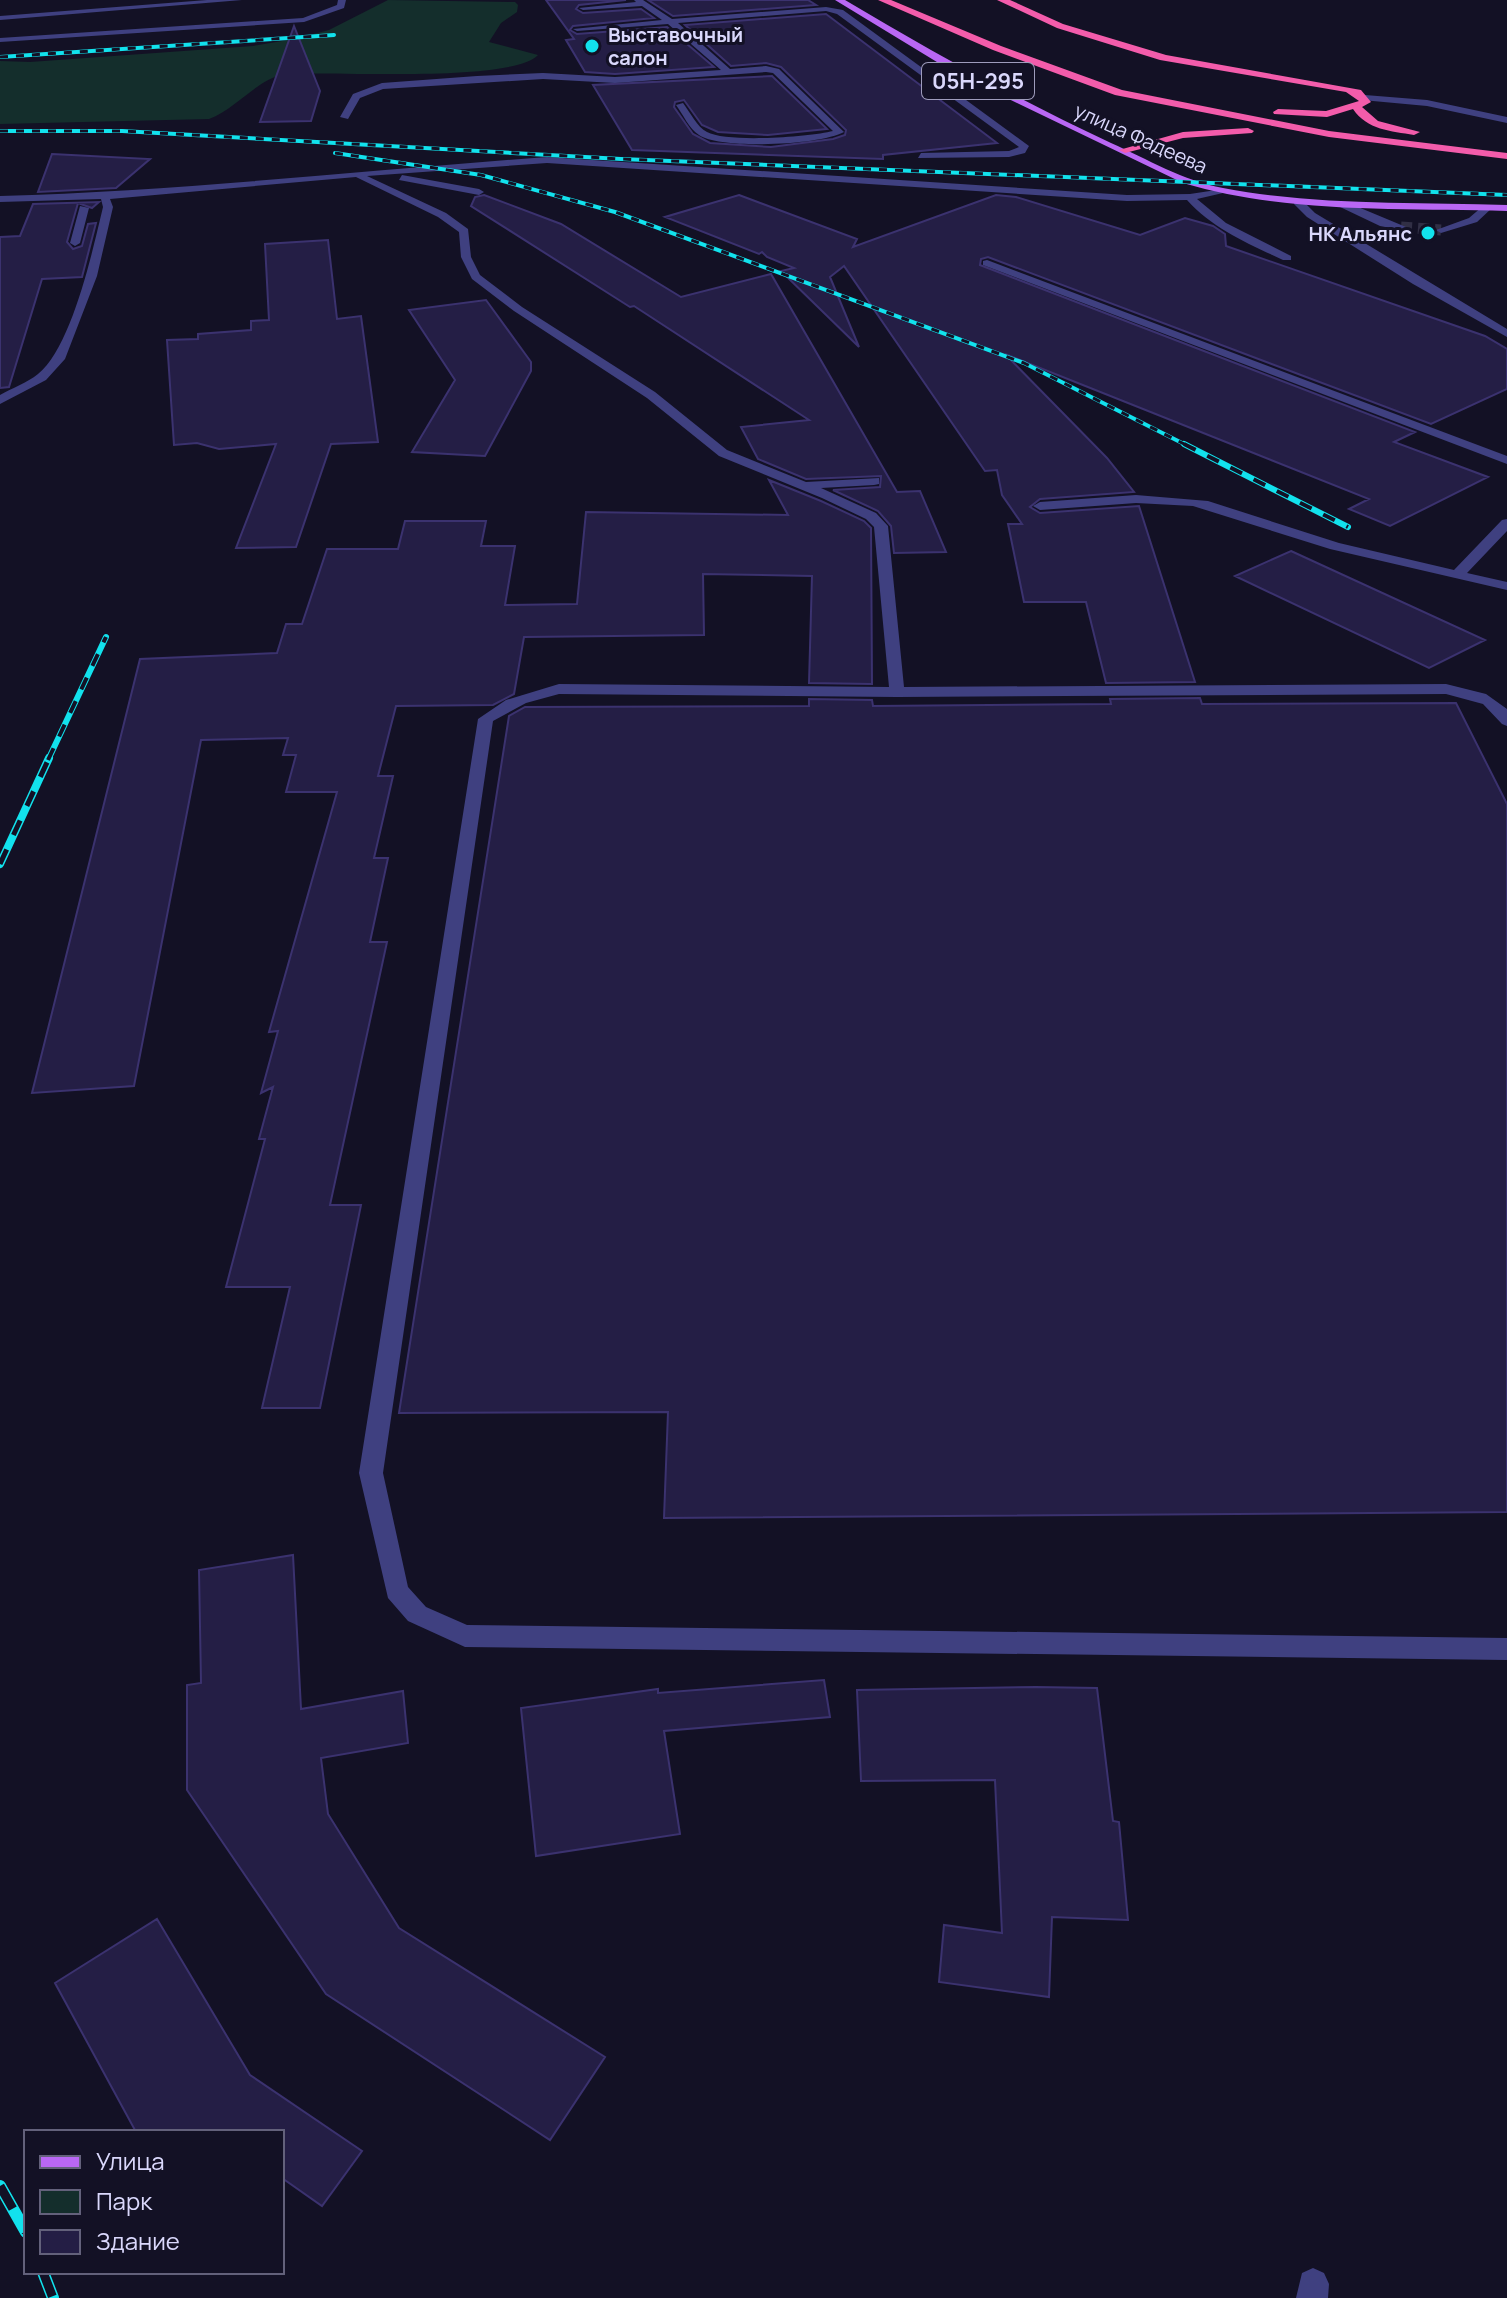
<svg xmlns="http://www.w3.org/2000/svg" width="1507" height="2298" font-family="Manrope,sans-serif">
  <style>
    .green { fill: #142e2c }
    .building { fill: #241e45; stroke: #3b326f; stroke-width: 2 }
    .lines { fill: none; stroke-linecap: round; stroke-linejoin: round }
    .minor-tunnel { stroke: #312f45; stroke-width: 11; stroke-dasharray: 11 6; stroke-linecap: butt }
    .minor { fill: #3f4080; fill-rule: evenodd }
    .major { fill: #b967f4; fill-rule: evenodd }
    .highway { fill: #f35cab; fill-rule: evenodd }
    .rail-far3-casing { stroke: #12e2ed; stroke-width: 4 }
    .rail-far2-casing { stroke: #12e2ed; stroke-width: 6 }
    .rail-far1-casing { stroke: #12e2ed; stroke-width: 8 }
    .rail-casing { stroke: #12e2ed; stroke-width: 12 }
    .rail-far3 { stroke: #131125; stroke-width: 3; stroke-dasharray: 8; stroke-linecap: butt }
    .rail-far2 { stroke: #131125; stroke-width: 4; stroke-dasharray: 13; stroke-linecap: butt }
    .rail-far1 { stroke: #131125; stroke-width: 5; stroke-dasharray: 16; stroke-linecap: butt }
    .rail { stroke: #131125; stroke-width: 9; stroke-dasharray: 26; stroke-linecap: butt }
    .poi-dot { fill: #12e2ed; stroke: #131125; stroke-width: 3 }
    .labels { text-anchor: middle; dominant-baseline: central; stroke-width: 6; stroke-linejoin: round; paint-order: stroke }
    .far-poi-label { font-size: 20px; font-weight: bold; fill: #dad8fc; stroke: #131125; text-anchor: start }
    .far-street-label { font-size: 20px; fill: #dad8fc; stroke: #131125 }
    .shield { fill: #131125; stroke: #9e9cbc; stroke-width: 2 }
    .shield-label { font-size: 22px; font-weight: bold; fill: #dad8fc }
  </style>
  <rect width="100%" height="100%" fill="#131125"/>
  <path class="green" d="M388,0l127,2 3,3 -1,7 -16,11 -12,19 49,13c-26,28 -207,16 -254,19 -29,7 -47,34 -75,45l-209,5v-63l30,1 223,-16 41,-7 35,-9z"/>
  <path class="building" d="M546,0h80l-47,5 -3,4 7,4 58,-4 13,9 -81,8 -3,4 7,4 90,-7 47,40 -99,7 -30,-2 -19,-32 8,-1z
    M648,0h160l8,5 -143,11z
    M826,14l171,129 -114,12v4l-251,-9 -39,-65 179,-9 55,53 -59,6 -50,-3 -16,-7 -18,-25 -9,2 -1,5 19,27 17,9 61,4 62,-8 12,-4 1,-5 -65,-63 -15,-4 -35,3 -46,-41z
    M294,26l26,65 -9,30 -51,1z
    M52,154l98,5 -34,29 -78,4z
    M484,195l77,29 120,73 90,-23 126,218 23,-1 26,61 -52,1 -3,-27 -13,-15 -45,-21 47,-3 1,-11 -75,3 -48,-20 -17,-32 68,-7 -175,-114 -4,1 -159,-101 4,-9z
    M739,195l118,44 -4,8 143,-52 20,2 124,38 45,-17 28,8 12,8 1,12 259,90 22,13v40l-76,35 -443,-167 -7,2 -1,6 435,167 -21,10 94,35 -98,49 -41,-17 20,-10 -364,-145 102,104 27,34 -94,7 -10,8 10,6 99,-7 56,176 -89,1 -20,-81h-62l-16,-78h14l-20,-29 -5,-25 -12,1 -141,-205 -14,11 29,70 -78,-76 13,-3 -27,-11 -5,-5 -3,2 -94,-37z
    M99,202l-7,6 -14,-5 -11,39 6,7 9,-3 6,-22 8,-1 -14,54 -40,2 -33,108 -9,1v-151l20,-1 13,-32z
    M328,240l9,79 24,-3 17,126 -47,2 -35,103 -60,1 40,-104 -57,5 -22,-6 -23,2 -7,-105 31,-1v-5l53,-4v-9l18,-1 -4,-76z
    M486,300l45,62v9l-46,85 -73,-4 43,-72 -46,-70z
    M769,480l52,21 43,20 7,7 1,156 -63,-1 3,-107 -109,-2 1,61 -180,2 -10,57 -21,11 -97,1 -18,70h15l-19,82h14l-18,84h17l-57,263h31l-41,203h-58l28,-121h-64l39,-148h-6l14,-52 -12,6 17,-62 -9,1 68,-240h-51l10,-37h-13l5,-17 -87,2 -67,346 -102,7 108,-434 137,-6 9,-29h16l25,-75h71l7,-28h81l-5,25h34l-10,59 72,-1 9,-92 202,3z
    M1291,551l194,89 -56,28 -194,-92z
    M1200,698l2,6 254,-1 51,101v708l-843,6 4,-106 -269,1 110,-697 16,-9 284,-1v-7l63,1 1,6 238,-2 -1,-5z
    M293,1555l8,154 102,-18 5,52 -87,15 7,56 71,114 206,129 -55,83 -224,-146 -139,-204v-105l14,-2 -2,-113z
    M824,1680l6,37 -166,14 16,103 -144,22 -15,-148 137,-19v4z
    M1036,1687l61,1 16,133 6,1 9,98 -76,-3 -3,80 -110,-15 5,-57 58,8 -7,-153 -134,1 -4,-91z
    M157,1919l93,156 112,76 -40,55 -40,-28v-46h-146l-81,-149z"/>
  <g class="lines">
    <path class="minor-tunnel" d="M1401,227l40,3"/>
    <path class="minor" d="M207,0h35l-242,20v-4z
      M338,0h8l-2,8 -40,14 -304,20v-4l303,-20 34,-13z
      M634,0h9l29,19 154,-12 17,3 186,136 -4,7 -16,4 -91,1 3,-5 88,-2 10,-4 -182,-133 -11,-3 -148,12 52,46 36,-3 13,3 65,63c-23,13 -123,18 -145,3 -10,-6 -16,-21 -23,-30l7,-2c7,9 14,24 24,29 20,11 102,5 126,-1l-60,-58 -7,-1 -151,11 -72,-4 -160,10 -23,9 -12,21 -8,-2 13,-23 29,-11 95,-7 66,-3 72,4 106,-7 -53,-46 -91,7 -4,-2 89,-9 -20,-14 -59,4 -4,-2 57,-6z
      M1365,95l62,5 80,17v6l-80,-17 -65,-6z
      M547,157l580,38 63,-1 33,-5v4l-26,6 29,24 65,33v4h-8c-34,-16 -70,-31 -96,-60l-60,1 -580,-38 -180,13 79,37 22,16 3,28 9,18 42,32 133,85 72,58 79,32 73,-4v6l-5,1 -53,3 55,25 12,13 16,161 542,-3 40,10 21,15v17l-5,-2 -19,-20 -37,-10 -549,3 -338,-3 -33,9 -33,18 -110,752 25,114 18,20 41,18 1040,13v22l-1042,-13 -57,-26 -20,-23 -29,-125 119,-754 28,-19 53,-16 330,3 -15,-160 -8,-8 -44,-21 -103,-42 -72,-58 -133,-87 -42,-32 -11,-22 -2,-25 -21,-15 -82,-40 -246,22 3,8 -16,69 -32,83 -19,21 -46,24v-9c12,-7 27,-12 38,-21 34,-27 55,-125 65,-167l-2,-8 -101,3v-6c183,-5 365,-26 547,-39z
      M402,175l77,14 5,3 -5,3 -80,-15z
      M1294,200h8l13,13 192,116v8l-94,-53 -106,-67 -13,-13z
      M1338,202h8l60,25 -5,3 -21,-4 -42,-20z
      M80,206l9,2 -9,35 -5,3 -5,-3z
      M1483,206l9,2 -15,14 -36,11 -5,-3 33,-12z
      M987,260l520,196v8l-524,-199v-4z
      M1136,495l72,6 131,42 115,27 48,-50 5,-1v12l-40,42 40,9v8l-177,-41 -137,-43 -57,-3 -96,7 -7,-4 7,-4z
      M1313,2268l11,5 5,11 -1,14h-32l6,-25z"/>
    <path class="major" d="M835,0h10c87,52 174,100 266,143 36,16 73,38 112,45 93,18 190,14 284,17v6c-108,-3 -220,3 -324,-28l-228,-110z"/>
    <path class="highway" d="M878,0h13l110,46 121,44 207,41 178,22v6l-178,-22 -214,-42 -122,-45z
      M997,0h13l53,24 103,31 195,35 10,12 -9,5 16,14 42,11 -6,3c-23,-4 -47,-5 -61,-26l-26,8 -53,-3 -1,-2 5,-3 48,2 33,-10 -13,-9 -186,-32 -103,-32z
      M1248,128l6,3 -2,2 -69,5 -58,15 -6,-3 64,-18z"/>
    <g class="rail-far3-casing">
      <path id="rail-far3" d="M0,57l334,-22
        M0,131h122l499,28 886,36
        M335,153l146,22 134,37 409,151 164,83"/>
    </g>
    <g class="rail-far2-casing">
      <path id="rail-far2" d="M1184,444l164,83
        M48,760l58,-123"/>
    </g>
    <g class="rail-far1-casing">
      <path id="rail-far1" d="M0,864l49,-106"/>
    </g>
    <g class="rail-casing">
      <path id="rail" d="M0,2186l26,46
        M43,2272l10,26"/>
    </g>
    <use href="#rail-far3" class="rail-far3"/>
    <use href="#rail-far2" class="rail-far2"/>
    <use href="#rail-far1" class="rail-far1"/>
    <use href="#rail" class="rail"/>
  </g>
  <g class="poi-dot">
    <circle cx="592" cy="46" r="8"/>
    <circle cx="1428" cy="233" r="8"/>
  </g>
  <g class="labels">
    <g class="far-poi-label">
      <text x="608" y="34">Выставочный<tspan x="608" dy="23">салон</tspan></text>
      <text x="1412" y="233" text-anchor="end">НК Альянс</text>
    </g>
    <g class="far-street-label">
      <text transform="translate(1141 138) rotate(24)">улица Фадеева</text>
    </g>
    <rect class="shield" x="922" y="63" width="112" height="36" rx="6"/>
    <g class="shield-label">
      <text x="978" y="81">05Н-295</text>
    </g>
  </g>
  <rect x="24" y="2130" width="260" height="144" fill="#131125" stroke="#63617b" stroke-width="2"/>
  <rect x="40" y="2156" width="40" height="12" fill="#b967f4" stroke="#63617b" stroke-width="2"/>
  <text x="96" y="2170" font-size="24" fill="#dad8fc">Улица</text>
  <rect x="40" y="2190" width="40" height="24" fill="#142e2c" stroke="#63617b" stroke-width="2"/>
  <text x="96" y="2210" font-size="24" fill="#dad8fc">Парк</text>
  <rect x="40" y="2230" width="40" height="24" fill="#241e45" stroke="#63617b" stroke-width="2"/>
  <text x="96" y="2250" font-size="24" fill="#dad8fc">Здание</text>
</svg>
